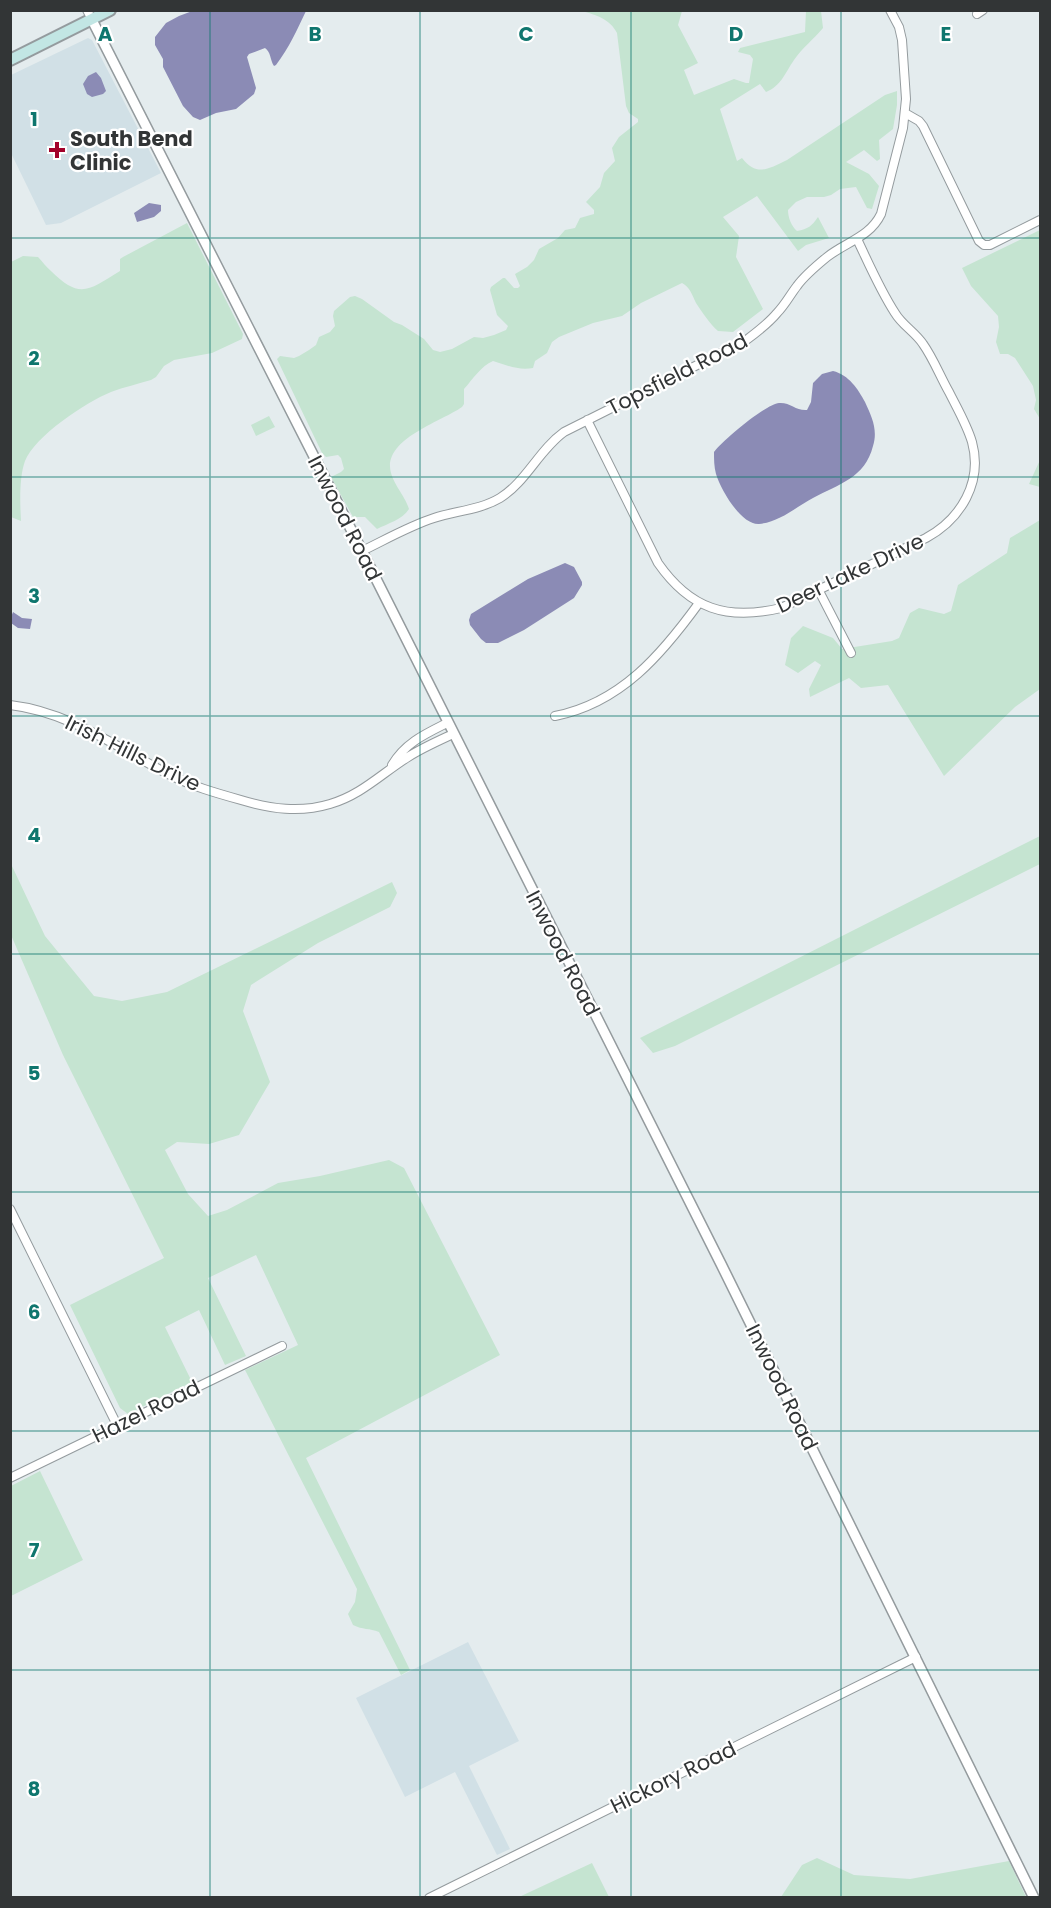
<svg xmlns="http://www.w3.org/2000/svg" width="1051" height="1908" font-family="Poppins,sans-serif">
  <style>
    .built { fill: #d1e0e6 }
    .green { fill: #c5e4d1 }
    .water { fill: #8b8bb5 }
    .lines { fill: none; stroke-linecap: round; stroke-linejoin: round }
    .minor-casing { stroke: #949b9e; stroke-width: 10 }
    .tertiary-casing { stroke: #949b9e; stroke-width: 12 }
    .secondary-casing { stroke: #949b9e; stroke-width: 14 }
    .minor { stroke: #fff; stroke-width: 8 }
    .tertiary { stroke: #fff; stroke-width: 9 }
    .secondary { stroke: #c2e6e4; stroke-width: 10 }
    .grid { fill: none; stroke: #0f766e; stroke-width: 1.5; stroke-opacity: 0.55 }
    .poi-dot { fill: #a2012a; stroke: #fff; stroke-width: 2 }
    .labels { text-anchor: middle; dominant-baseline: central; stroke-width: 4.5; stroke-linejoin: round; paint-order: stroke }
    .poi-label { font-size: 21px; font-weight: bold; fill: #323536; stroke: #fff; text-anchor: start }
    .street-label { font-size: 21px; fill: #323536; stroke: #fff }
    .grid-label { font-size: 20px; text-anchor: middle; font-weight: bold; fill: #0f766e; stroke: #fff; stroke-width: 4.5; stroke-linejoin: round; paint-order: stroke }
  </style>
  <rect width="100%" height="100%" fill="#e4ecee"/>
  <path class="built" d="M88,38l4,2 69,133 -100,50 -15,2 -35,-72v-78z
    M468,1642l51,99 -50,25 41,83 -13,6 -42,-83 -50,25 -49,-99z"/>
  <path class="green" d="M582,11h100l-4,14 20,38 -14,7 10,25 40,-16 12,4h3l4,-24 -3,-4 -12,-3 2,-4 65,-16 1,-21h15l2,17c-9,11 -21,20 -29,32 -9,13 -13,26 -28,32l-6,-8 -40,25 17,52 5,-3c15,19 26,11 45,2l98,-65 12,-4v14l-4,24 -14,11 1,19 -3,2 -13,-11 -18,12 23,12 10,12 -7,23 -5,-1 -11,-21 -16,2 -9,6 -7,2h-17l-11,5 -8,8c0,7 3,16 9,21 11,-2 15,-5 21,-14l11,21 -23,7 -8,6 -41,-55 -34,21 16,19 -3,21 27,52 -30,23 -15,-1c-8,-7 -16,-19 -22,-28 -4,-8 -6,-16 -14,-20l-41,20 -19,13 -29,7 -34,14 -7,5 -5,11 -12,8 -2,7c-14,3 -27,-3 -40,-7 -12,5 -20,18 -29,28v15l-2,3c-20,14 -72,30 -72,59 0,15 15,29 19,43 -6,10 -22,15 -32,20l-12,-12h-12l-22,-40 10,-5 3,-3 -3,-11 -3,-3 -12,2 -4,-4 -45,-94 3,-3 14,2 5,-2 10,-6 7,-5 3,-8 11,-5 5,-6 -2,-10 1,-5 16,-14 5,-1 7,3 32,23 8,3 22,14 9,11 7,2 12,-3 22,-12 9,1 11,-3 12,-5 2,-4 -11,-11 -7,-25 1,-3 12,-9h2l9,10h4l2,-2 -5,-12 12,-7 7,-7 5,-11 19,-11 7,-8 10,-2 5,-10 14,-4v-4l-8,-8 14,-15 4,-14 11,-12 -3,-13 7,-11 19,-15v-3l-9,-6 -3,-7 -9,-73c-7,-14 -21,-18 -35,-22z
    M187,223l56,111 -1,5 -30,14 -38,7 -10,6 -8,11 -5,3c-13,4 -27,7 -40,12 -25,10 -76,44 -86,69 -6,16 -5,43 -4,60l-10,-4v-255l12,-6 15,1c5,5 8,10 13,14 29,29 38,19 69,0v-12l3,-2z
    M1040,230v189l-6,-10 2,-9 -3,-14 -18,-28 -7,-4h-8l-4,-12 3,-15 -1,-11 -27,-30 -9,-18z
    M269,416l6,11 -19,9 -5,-11z
    M1040,460v27l-11,-3z
    M1040,520v169l-25,18 -71,69 -56,-91 -27,3 -12,-10 -39,19 -1,-8 12,-24 -6,-4 -17,12 -13,-8 6,-27 12,-12 30,12 9,11 50,-8 7,-3 11,-25 9,-5 25,6 7,-3 7,-26 49,-32 3,-15z
    M1040,836v28l-365,182 -22,7 -13,-15z
    M11,864l34,72 49,60 28,5 45,-9 225,-110 5,11 -7,14 -72,36 -67,42 -8,26 27,71 -31,53 -30,9 -32,-2 -12,8 23,44 20,22 19,-6 51,-27 42,-7 69,-16 15,8 96,187 -194,103 104,212 -9,5 -22,-43c-10,-4 -16,-2 -26,-7l-5,-11 7,-12 2,-13 -112,-219 53,-25 -42,-90 -48,23 38,78 -21,9 -26,-55 -34,17 27,55 -64,32 -8,-6 -50,-103 94,-47 -101,-203 -52,-120z
    M40,1471l43,89 -72,36v-110z
    M817,1858l37,17 56,4 99,-18 17,36h-245l21,-32z
    M592,1863l17,34h-90z"/>
  <path class="water" d="M195,10h111v1c-9,19 -17,37 -30,54l-2,1c-4,-6 -3,-14 -9,-18l-16,6 -2,3 9,31 -2,6 -18,15 -20,4 -16,7 -7,-3 -10,-11 -20,-39v-8l-8,-14v-8l11,-14 13,-7z
    M96,72l5,6 5,13 -3,3 -11,3 -5,-3 -4,-10 5,-8z
    M149,203l12,2v6l-7,6 -17,5 -3,-9z
    M833,371c16,4 25,18 32,31 7,15 13,28 8,44 -8,32 -34,38 -60,52 -17,9 -33,24 -54,26 -18,1 -38,-34 -43,-50 -2,-7 -2,-15 -2,-22 9,-12 52,-48 65,-49 11,-1 17,8 28,7l4,-8 2,-19 9,-9z
    M565,563l9,4 8,15v3l-8,13 -50,32 -26,13h-12l-5,-4 -11,-14 -1,-5 2,-6 57,-35z
    M13,612l9,6 10,1 -2,10 -12,-1 -7,-5v-6z"/>
  <g class="lines">
    <g class="minor-casing">
      <path id="minor" d="M87,10l5,10
        M977,14l6,-4
        M905,113l14,8 4,5 56,115 5,4h6l50,-25
        M587,420l71,143c32,46 69,58 123,45l145,-70c35,-19 57,-56 46,-96 -5,-17 -15,-34 -23,-50 -9,-16 -16,-34 -26,-48 -8,-12 -21,-19 -28,-31 -15,-23 -26,-49 -38,-74
        M362,551c23,-11 47,-25 72,-33 21,-7 46,-8 66,-20 26,-16 39,-48 64,-66l181,-91c12,-9 23,-17 32,-28 8,-8 13,-18 20,-27 8,-11 19,-20 30,-29 19,-15 43,-20 54,-43l22,-86 3,-29 -4,-59 -3,-13 -9,-17
        M819,591l32,62
        M10,705c60,7 106,42 158,69 23,12 48,19 73,26 30,9 59,13 89,4 31,-9 51,-30 78,-47 14,-9 30,-16 45,-23
        M555,716c66,-13 107,-62 144,-113
        M392,765c13,-22 33,-31 55,-42
        M10,1209l107,216
        M10,1478l272,-132
        M429,1898l487,-241"/>
    </g>
    <g class="tertiary-casing">
      <path id="tertiary" d="M92,20l270,531 359,713 313,634"/>
    </g>
    <g class="secondary-casing">
      <path id="secondary" d="M10,60l100,-50"/>
    </g>
    <use href="#minor" class="minor"/>
    <use href="#tertiary" class="tertiary"/>
    <use href="#secondary" class="secondary"/>
  </g>
  <path class="grid" d="M210,10v1888M420,10v1888M631,10v1888M841,10v1888M10,238h1030M10,477h1030M10,716h1030M10,954h1030M10,1192h1030M10,1431h1030M10,1670h1030"/>
  <path class="poi-dot" d="M54 141h6v6h6v6h-6v6h-6v-6h-6v-6h6z"/>
  <g class="labels">
    <g class="poi-label">
      <text x="70" y="138">South Bend<tspan x="70" dy="24">Clinic</tspan></text>
    </g>
    <g class="street-label">
      <text transform="translate(677 374) rotate(-27)">Topsfield Road</text>
      <text transform="translate(345 518) rotate(63)">Inwood Road</text>
      <text transform="translate(850 573) rotate(-25)">Deer Lake Drive</text>
      <text transform="translate(133 753) rotate(26)">Irish Hills Drive</text>
      <text transform="translate(563 953) rotate(63)">Inwood Road</text>
      <text transform="translate(782 1387) rotate(64)">Inwood Road</text>
      <text transform="translate(146 1411) rotate(-26)">Hazel Road</text>
      <text transform="translate(673 1777) rotate(-26)">Hickory Road</text>
    </g>
  </g>
  <g class="grid-label">
    <text x="105" y="41">A</text>
    <text x="315" y="41">B</text>
    <text x="526" y="41">C</text>
    <text x="736" y="41">D</text>
    <text x="946" y="41">E</text>
    <text x="34" y="126">1</text>
    <text x="34" y="365">2</text>
    <text x="34" y="603">3</text>
    <text x="34" y="842">4</text>
    <text x="34" y="1080">5</text>
    <text x="34" y="1319">6</text>
    <text x="34" y="1557">7</text>
    <text x="34" y="1796">8</text>
  </g>
  <rect width="1051" height="1908" fill="none" stroke="#323536" stroke-width="24"/>
</svg>
